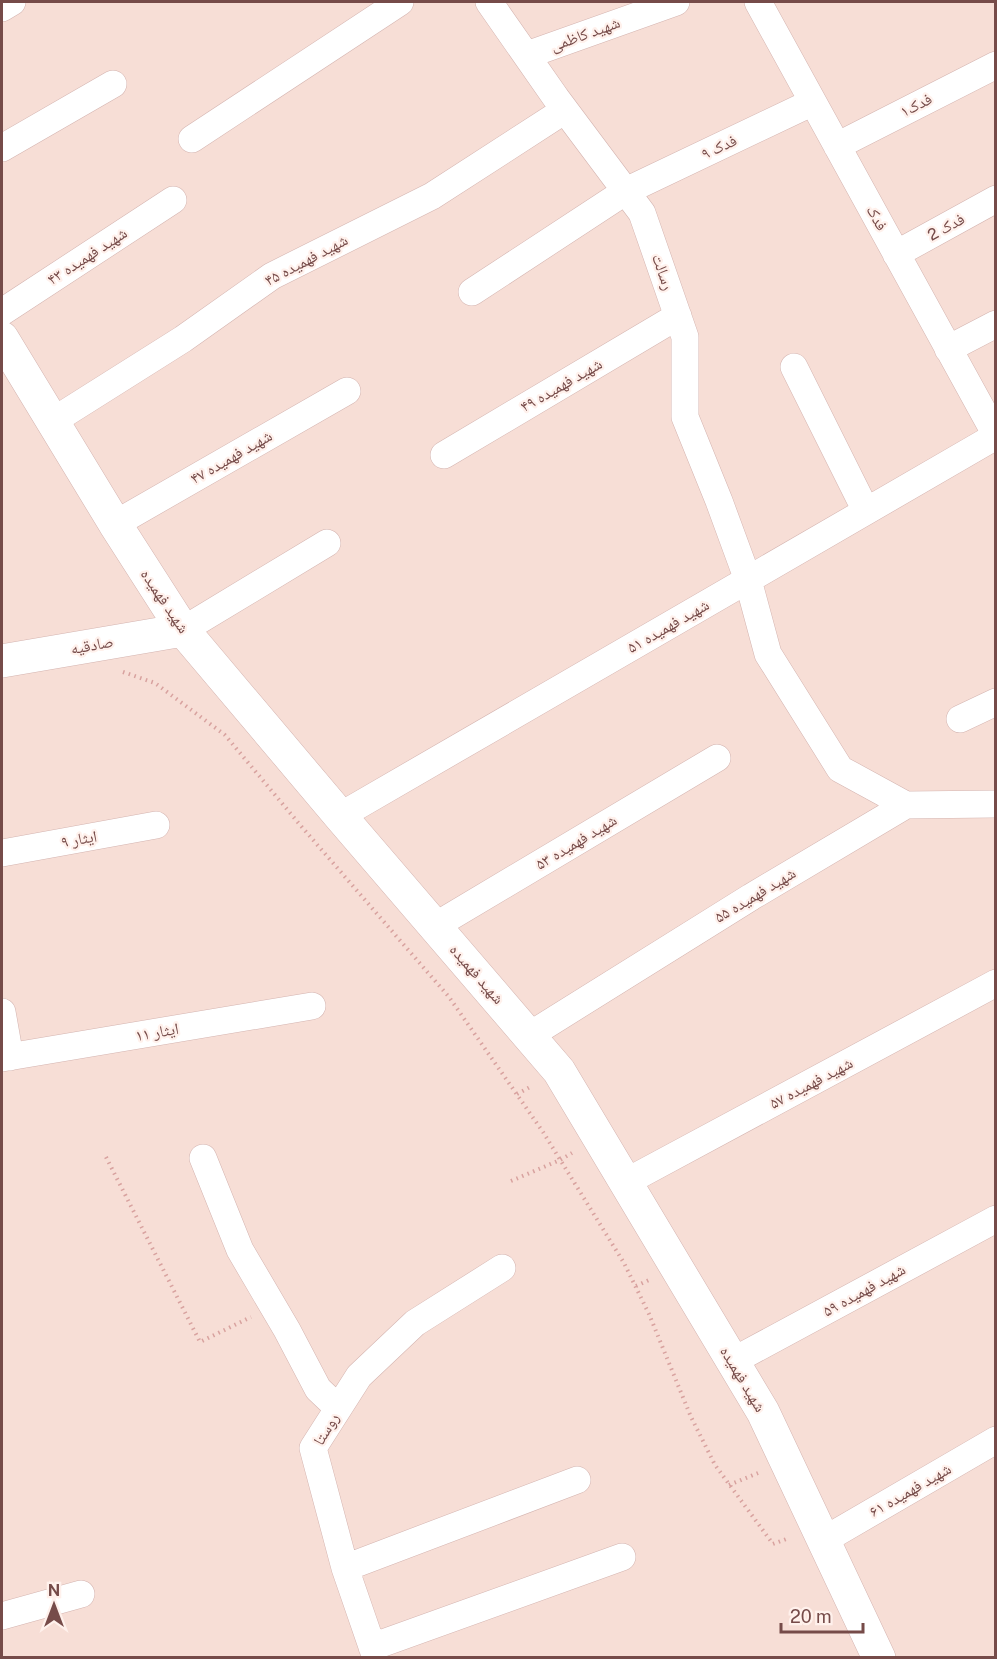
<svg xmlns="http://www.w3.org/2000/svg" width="997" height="1659" font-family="'Public Sans','Noto Naskh Arabic',sans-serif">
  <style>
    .residential { fill: #f7ded6 }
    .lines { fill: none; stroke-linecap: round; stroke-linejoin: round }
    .minor-casing { stroke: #d4b4b0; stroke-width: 28 }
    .tertiary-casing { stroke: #d4b4b0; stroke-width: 34 }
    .path { stroke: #d8a29f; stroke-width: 4; stroke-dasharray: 1.5 4.5; stroke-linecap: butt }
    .minor { stroke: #fff; stroke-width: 27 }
    .tertiary { stroke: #fff; stroke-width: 33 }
    .labels { text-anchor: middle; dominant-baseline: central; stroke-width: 4.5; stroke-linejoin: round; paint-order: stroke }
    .street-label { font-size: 16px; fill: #764b49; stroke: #fff1ec }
  </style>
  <rect width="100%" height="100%" fill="#fdece5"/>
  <path class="residential" d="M2,2h993v1655h-993z"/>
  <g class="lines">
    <g class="minor-casing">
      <path id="minor" d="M489,2l67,96 86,115 43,124v80l34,84 29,79 20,74 72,115 66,36
        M758,2l238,433
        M2,8l10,-6
        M527,55l149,-53
        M192,139l208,-137
        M837,146l159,-81
        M2,148l111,-64
        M896,254l100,-55
        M472,292l154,-101 187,-89
        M2,312l171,-112
        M948,349l48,-25
        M794,367l72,144
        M53,421l130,-82 89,-63 160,-80 133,-86
        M444,455l234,-139
        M115,524l232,-133
        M183,630l144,-87
        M960,719l36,-17
        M340,816l656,-380
        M2,853l154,-28
        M435,926l282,-168
        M2,1012l8,45
        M530,1035l221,-138 155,-92 90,-1
        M2,1058l310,-52
        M203,1158l37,92 47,80 31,59 20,19
        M626,1182l370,-199
        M733,1361l263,-142
        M824,1540l172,-100
        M345,1568l232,-88
        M2,1616l79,-22
        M372,1647l250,-90
        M376,1658l-31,-90 -32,-120 46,-72 56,-53 87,-55"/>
    </g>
    <g class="tertiary-casing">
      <path id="tertiary" d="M2,338l113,186 68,106 157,186 219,255 204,341 116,246
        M2,661l181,-31"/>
    </g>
    <path class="path" d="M123,672l32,11 70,52 76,91 148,171 94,135 81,131 25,51 42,103 24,48 58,79 16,-6
      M517,1094l15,-8
      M106,1157l94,185 51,-25
      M511,1181l49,-21 12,-7
      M636,1286l13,-6
      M729,1485l29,-12"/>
    <use href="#minor" class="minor"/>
    <use href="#tertiary" class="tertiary"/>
  </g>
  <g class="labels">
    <g class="street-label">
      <text transform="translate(585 34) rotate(-20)">شهید کاظمی</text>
      <text transform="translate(916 105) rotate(-27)">فدک۱</text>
      <text transform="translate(719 147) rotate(-25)">فدک ۹</text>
      <text transform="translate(877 218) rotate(61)">فدک</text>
      <text transform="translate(946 227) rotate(-29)">فدک 2</text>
      <text transform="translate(87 256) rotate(-33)">شهید فهمیده ۴۳</text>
      <text transform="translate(306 260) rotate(-28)">شهید فهمیده ۴۵</text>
      <text transform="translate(663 272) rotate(71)">رسالت</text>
      <text transform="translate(561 385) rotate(-30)">شهید فهمیده ۴۹</text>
      <text transform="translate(231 457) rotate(-30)">شهید فهمیده ۴۷</text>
      <text transform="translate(165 601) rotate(56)">شهید فهمیده</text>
      <text transform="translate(668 626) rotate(-30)">شهید فهمیده ۵۱</text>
      <text transform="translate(92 645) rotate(-10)">صادقیه</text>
      <text transform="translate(79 839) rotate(-10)">ایثار ۹</text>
      <text transform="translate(576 842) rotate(-31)">شهید فهمیده ۵۳</text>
      <text transform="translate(755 895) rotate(-31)">شهید فهمیده ۵۵</text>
      <text transform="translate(477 974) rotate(49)">شهید فهمیده</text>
      <text transform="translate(157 1032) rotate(-10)">ایثار ۱۱</text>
      <text transform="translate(811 1083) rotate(-28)">شهید فهمیده ۵۷</text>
      <text transform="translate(864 1290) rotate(-29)">شهید فهمیده ۵۹</text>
      <text transform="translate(743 1379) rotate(59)">شهید فهمیده</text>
      <text transform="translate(326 1429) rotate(-59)">روستا</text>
      <text transform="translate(910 1490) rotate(-30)">شهید فهمیده ۶۱</text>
    </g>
  </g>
  <rect width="997" height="1659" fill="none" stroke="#764b49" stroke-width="6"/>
  <g transform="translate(54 1605)" stroke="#fff1ec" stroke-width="4.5" paint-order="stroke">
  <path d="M0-4.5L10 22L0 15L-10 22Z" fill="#764b49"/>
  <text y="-9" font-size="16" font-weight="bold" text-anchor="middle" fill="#764b49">N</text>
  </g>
  <path d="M781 1623v9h82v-9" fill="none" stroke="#764b49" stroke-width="3"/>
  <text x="790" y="1623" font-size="18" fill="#764b49" stroke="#fff1ec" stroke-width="4.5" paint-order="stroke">20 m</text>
</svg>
